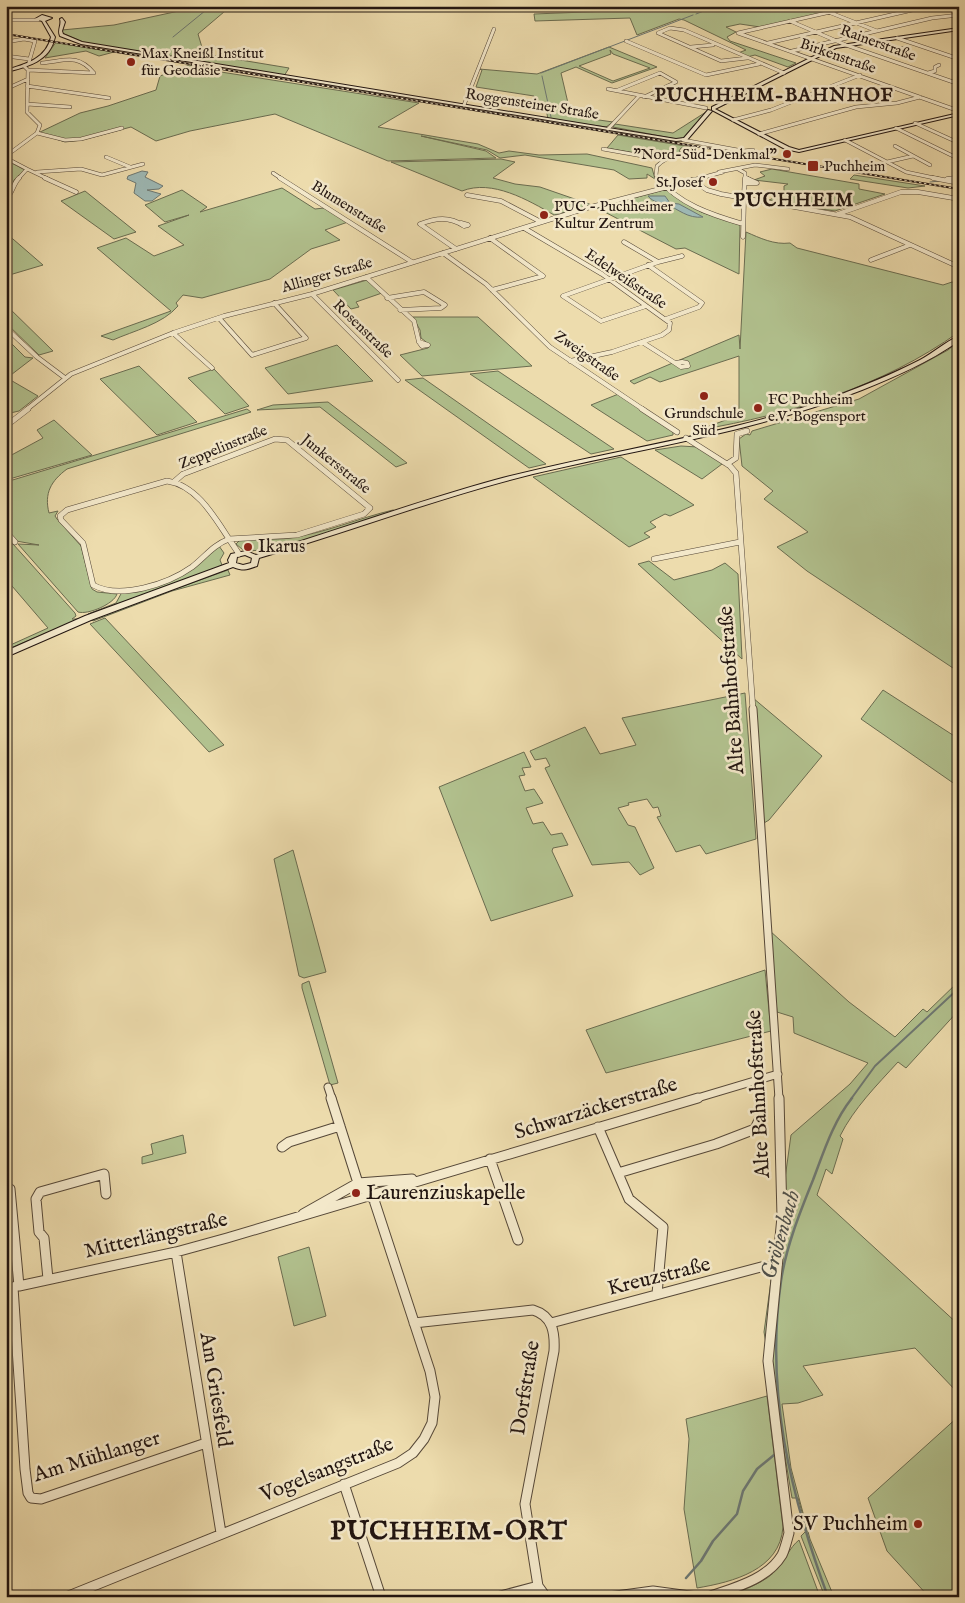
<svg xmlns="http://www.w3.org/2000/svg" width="965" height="1603" font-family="'IM FELL English',serif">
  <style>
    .green { fill: #b2c28f; stroke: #6a6c50; fill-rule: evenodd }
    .water { fill: #9eb9b5; stroke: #6d7873 }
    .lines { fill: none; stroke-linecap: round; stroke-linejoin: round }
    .stream-far2 { stroke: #6d7873; stroke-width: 1 }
    .stream-far1 { stroke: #6d7873; stroke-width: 2 }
    .stream { stroke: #6d7873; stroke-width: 2.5 }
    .street-far4-casing { stroke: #564838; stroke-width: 4 }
    .street-far3-casing { stroke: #564838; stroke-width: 5 }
    .street-far2-casing { stroke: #564838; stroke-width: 6 }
    .street-far1-casing { stroke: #564838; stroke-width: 9 }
    .street-casing { stroke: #564838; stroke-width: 11 }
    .secondary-casing { stroke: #231611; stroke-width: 2 }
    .street-far4 { stroke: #f3e8ca; stroke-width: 3 }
    .street-far3 { stroke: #f3e8ca; stroke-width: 4 }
    .street-far2 { stroke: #f3e8ca; stroke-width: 5 }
    .street-far1 { stroke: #f3e8ca; stroke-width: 7 }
    .street { stroke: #f3e8ca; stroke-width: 9 }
    .secondary { fill: #f3e8ca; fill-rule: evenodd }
    .rail-casing { stroke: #231611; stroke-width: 2 }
    .rail { stroke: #f3e8ca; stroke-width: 1; stroke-dasharray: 2.5; stroke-linecap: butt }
    .poi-dot { fill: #8f2418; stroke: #f3e8ca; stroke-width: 2 }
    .labels { text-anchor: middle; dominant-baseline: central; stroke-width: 5; stroke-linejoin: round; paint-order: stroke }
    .far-street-label { font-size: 15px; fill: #231611; stroke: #f3e8ca }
    .far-poi-label { font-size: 15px; fill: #231611; stroke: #f3e8ca; text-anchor: start }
    .poi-label { font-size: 18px; fill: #231611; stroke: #f3e8ca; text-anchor: start }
    .far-district-label { font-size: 19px; font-weight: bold; letter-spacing: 1px; fill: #231611; stroke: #f3e8ca }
    .near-street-label { font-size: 21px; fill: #231611; stroke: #f3e8ca }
    .near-poi-label { font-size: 21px; fill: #231611; stroke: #f3e8ca; text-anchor: start }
    .near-water-label { font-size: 22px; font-style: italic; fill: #4e4f4a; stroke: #f3e8ca }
    .near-district-label { font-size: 26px; font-weight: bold; letter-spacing: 1px; fill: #231611; stroke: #f3e8ca }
  </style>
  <rect width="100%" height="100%" fill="#eddcad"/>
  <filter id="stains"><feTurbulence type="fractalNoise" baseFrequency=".004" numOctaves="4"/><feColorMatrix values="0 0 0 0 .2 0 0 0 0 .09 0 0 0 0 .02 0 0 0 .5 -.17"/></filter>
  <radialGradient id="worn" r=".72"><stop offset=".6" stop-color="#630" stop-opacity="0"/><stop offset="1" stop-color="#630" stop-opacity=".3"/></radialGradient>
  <path class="green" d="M202,6h29l-33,28 6,20 85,14 -5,8 -199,-33 -23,-10v-3l52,-5z
    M637,6l20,1 179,-1 -14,3 5,3 -67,15 -20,-3 -14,3 10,5 -9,5 3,4 66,22 -8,4 -33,-12 -8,2 -9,-4 8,-3 -62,-30 -5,-1 -42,16 -7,-17 -95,3 -1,-7 101,-4z
    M56,42l58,10 -15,4 -13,-5 -41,7z
    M609,47l48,20 -45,16 -36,-16 -15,6 10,43 42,6 -7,5 -58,-8 -2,-10h-10l-2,-13 -58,-9 6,-17 -3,-1 58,5zM610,50l3,4 37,14 -37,13 -34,-15 32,-12z
    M189,65l32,7 198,31 -41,24 100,17 21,9 10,-2 30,4 48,-1 65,14 3,11 -8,-5v4l-18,1 -15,-9 -89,-15 -25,3 -13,-8 -66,-14 65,15 10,7 -108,3 -113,-47 -85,17 -34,10 -25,-14 -49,13 -17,2 -27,-9 42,-20 28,-7 48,-16 4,-14z
    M706,112l-23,26 -7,1 -63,-12 2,-3 58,9z
    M618,135l79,13h-16l-2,3 6,3 -7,1 1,-2 -7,-1 -3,4 2,1 -7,1 -57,-10z
    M501,159l14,3 -22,16 22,6 25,3 52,18 -38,10c-26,-15 -62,-36 -92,-24l-71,-29z
    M6,160l19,10 -11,10 -4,14 -4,-2z
    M772,169l87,15v5l26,5 -50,17 -68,-10 13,-6 4,1v-10l4,-2 -34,-4 11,-4 -5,-4z
    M854,175l71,11 -17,2 -58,-9z
    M282,188l33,21 9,-1 24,14 -23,8 15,10 -29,9 -41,30 -68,19 -19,-3 -7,8 2,3c-15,18 -45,25 -65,34l-12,-4 70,-25 -74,-63 29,-10 28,18 30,-11 -26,-19 31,-11 -24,7 -20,-17 37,-15 25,17 -7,5z
    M667,189l34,23 39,13 -1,49 -54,-26 -9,1 -79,-41z
    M85,191l51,41 -22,7 -53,-38z
    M746,232c14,6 28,13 44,11l7,5 146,37 9,-3 7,2v48c-77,55 -168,82 -260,98l40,-15v-59l-79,26 -10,-5 -16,7 -4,-3 109,-46 1,14z
    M6,233l37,32 -37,11z
    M367,280l15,13 -26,9 3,5 -8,2 -18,-19z
    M6,305l47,46 -14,4 -33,-32z
    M413,317h65l54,49 -110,10 -22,-21 28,-7 2,-3 -9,-7 -1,-8z
    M6,338l19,19 8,1 -26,20 31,18 -19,15 -13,3z
    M959,341v331l-152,-101 -30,-24 31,-15 -44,-33 9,-8 -31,-25 -3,-27 7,-5 4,1 2,-4 107,-32 89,-49z
    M337,345l36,36 -85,13 -23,-26z
    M139,366l58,56 -40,13 -57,-56z
    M214,369l35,37 -24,8 -37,-36z
    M498,371l116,78 -23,5 -121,-80z
    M423,378l123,86 -17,4 -124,-88z
    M621,393l52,36v6l-26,6 -56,-36z
    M328,402l79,61 -11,4 -76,-60 -63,3 16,-5z
    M247,409l4,3 -184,57c-16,12 -23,24 -18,44l9,-2 -3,5 2,3 24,27 11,43 5,3 20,2c-3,10 -29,21 -39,18l-60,-68 21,1 -23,-4 -10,-13v-46z
    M54,420l38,35 -86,25v-22l37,-20 -6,-8z
    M681,446l17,1 22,14 2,3 -20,15 -47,-29z
    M621,457l73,48 -24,11 -5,-2 -15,8 6,5 -12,6 6,4 -21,10 -96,-70z
    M393,510l3,1 -117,37 -29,3 -7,-1 -7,-6 4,-4c17,-4 33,1 50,-2 35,-5 69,-20 103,-28z
    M13,544l62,69 1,3 -4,3h7l-73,31v-3l42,-19 -42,-49v-34z
    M219,546l5,7 -4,7 2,5 -10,6 -124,43 28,-11 6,-11 61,-17z
    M649,561l25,19 38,-10 13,-7 13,11 4,85 -104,-95z
    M228,570l2,5 -58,16 -79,30 -2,-2z
    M105,618l119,127 -15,7 -119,-128z
    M883,690l76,49v48l-98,-68z
    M745,693l11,146 -50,15 -6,-9 -24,7 -19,-35 4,-1 -3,-9 -5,1 -6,-9 -19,4 1,2 -11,3 10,17 7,2 19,41 -14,7 -11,-13 -37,3 -47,-97 5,-2 -4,-8 -11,2 -5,-9 55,-24 15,27 36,-9 -14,-27z
    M753,698l69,58 -53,64 -5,3z
    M524,752l7,15 -9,1 3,7 -6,1 6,15 9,-2 9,14 -17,5 7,16 10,-2 8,13 11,-2 6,12 -15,3 -1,3 21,45 -82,25 -52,-134z
    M293,850l33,122 -22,6 -5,-2 -25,-117z
    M770,931l79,71 46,35 28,-28 4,3 32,-31v29l-53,58 -8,-6c-21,23 -44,46 -58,74l3,3 -11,35 -6,-5 -9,26 142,130v69l-44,-46 -112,18 20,29 -25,8 -16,1 9,64 19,71 24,58h-9l-24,-61 6,-6 -9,-32h-6l-28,-166 27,-197 59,-51 18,-21 -74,-30 -1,-16 -16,-5z
    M765,970l6,61 -165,42 -20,-43z
    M309,981l29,102 -8,2 -28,-97v-4z
    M183,1135l3,18 -44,11v-7l11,-3 -2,-10z
    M309,1247l17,69 -32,10 -16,-69z
    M767,1396l16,131c-3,43 -50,55 -86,61l-13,-79 5,-70 -3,-20z
    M959,1416v181h-30l-42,-46 -19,-53z
    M799,1540l21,57h-93c17,-8 39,-14 51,-29 8,-9 11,-20 21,-28z"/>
  <path class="water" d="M142,171l6,1 -3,5 18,9 -4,3 -12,1 14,4 -9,7h-7l-11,-8 2,-10 -9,-4 1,-3z
    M648,196h17l5,7 9,1 24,13c-15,2 -25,-8 -37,-13 -7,-2 -12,-1 -18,-8z"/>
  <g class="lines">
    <path class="stream-far2" d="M696,14l21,-8
      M173,37l38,-31
      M541,73l152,-58
      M542,76l9,41
      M930,182l10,-1"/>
    <path class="stream-far1" d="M851,1099l24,-33 84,-78"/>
    <path class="stream" d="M686,1578l15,-17 12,-20 24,-27 6,-23 14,-22 17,-14
      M828,1597c-38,-103 -63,-206 -47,-316 5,-34 19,-69 32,-101 11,-29 20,-58 39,-82"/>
    <g class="street-far4-casing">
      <path id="street-far4" d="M955,6l4,4
        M831,13l46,18
        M6,20h32
        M790,21l56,24 113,39
        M738,33l221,78
        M738,33l119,-27
        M897,38l62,21
        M626,41l80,34 53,-11
        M871,41l20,7h11
        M6,42l18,-3 11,2 -6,21
        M768,43l162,-37
        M691,47l22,-2
        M792,51l140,-33 27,-3
        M6,56l23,3
        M747,58l-26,3 -63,-28 12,-5 14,2 100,43
        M42,63c23,-2 35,-10 52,10
        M28,70l66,3
        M928,73l7,-2v-4l4,-2
        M27,86l82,12
        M6,89l22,-10
        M608,89l98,19
        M618,90l42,-17 16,9 -32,15
        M27,104l43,3
        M464,105l30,-76
        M733,120l38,-10 89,-35
        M915,123l44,20
        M896,128l63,31
        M608,129l31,-33
        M37,133l28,7 16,-1 41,-11
        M759,134l97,-27 41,-4 23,-6
        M683,140l60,11 10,-1
        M845,140l61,32 33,7
        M895,146l35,19
        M603,149l62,11
        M6,156l31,-23 3,-8 -13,-13 1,-42 -4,-4
        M106,157l24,10
        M6,158l21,11 -9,10
        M887,162l26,-6
        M27,169l21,10
        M738,169l7,4v6
        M37,172l44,-3 21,6 41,-11
        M719,172l36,-7 33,4
        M273,173l9,6
        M745,177l4,2
        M659,179l-3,-4 1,-9c12,-12 31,-14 47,-11
        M697,179l26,-7
        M948,179l11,-2"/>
    </g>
    <g class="street-far3-casing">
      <path id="street-far3" d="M45,178l31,14
        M280,178l132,84
        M658,178c20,26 54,37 85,46
        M933,178l26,5
        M947,179l9,-1
        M692,180l15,10 14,4 129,23 109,50
        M745,183h12l-11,-5
        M467,195l34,6 40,21
        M744,195l1,-17
        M6,199c7,-7 7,-15 13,-21
        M838,214l63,-22h17l41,7
        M524,228l78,46 68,49 -1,7 -7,5 -50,17 -42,9
        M743,237l1,-38
        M490,238l53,38 -51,14
        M624,242l34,20
        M456,249l-36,-25c16,-6 29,-8 44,2l4,-1 -7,-2
        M443,253l43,31 64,63 94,63
        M871,260l39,-15
        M648,265l54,38 -3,4 -33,12
        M366,277l48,44 5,21
        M312,294l86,86
        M387,298l37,-6 21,13 -4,3 -41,2
        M646,306l-45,15 -38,-25 95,-34 24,-6
        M219,318l33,37 54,-17 -32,-35
        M6,328l31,29 28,21
        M173,333l39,35
        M419,342l9,3 -6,1z
        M642,342l33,21
        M682,362l5,1 1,3 -7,1 -6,-4z
        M26,410l45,-36 102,-41 51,-17 88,-22 275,-86 115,-30"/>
    </g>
    <g class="street-far2-casing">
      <path id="street-far2" d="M642,409l35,23
        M6,426l22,-17
        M686,438l44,28 6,7 17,237
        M727,464l9,-6 1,-24 10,-3
        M167,481c29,4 47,35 62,58 -16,6 -24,18 -37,28 -24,17 -72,33 -99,18l-10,-42 -22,-23 -1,-4 7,-6z
        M175,481l8,-7 92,-35 12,1 83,68 -6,6 -67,21 -68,4
        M6,532l9,10
        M229,539l10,15
        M654,559l86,-17"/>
    </g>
    <g class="street-far1-casing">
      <path id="street-far1" d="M753,709l26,390
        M328,1087l4,12
        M694,1099l84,-25"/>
    </g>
    <g class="street-casing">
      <path id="street" d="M598,1127l31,72 34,28 -6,67
        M282,1147l7,-5 51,-16
        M490,1159l28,81
        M618,1173l98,-29 39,-15 4,-9
        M6,1188l4,1 9,97 157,-34 51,-14 471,-140
        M303,1214l55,-31 54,-4
        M176,1252l45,281
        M48,1279l-4,-41 -5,-6 -3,-33 4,-7 64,-18 2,20
        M13,1287l12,182 3,24 3,5 10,1 165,-56
        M6,1289l11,-3
        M414,1323l119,-13c20,6 22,23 21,41l-29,153 13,82 8,11
        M551,1323l210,-56 14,-1
        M344,1484l37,113
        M66,1597l332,-134 15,-10 11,-14 8,-16 3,-26 -5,-26 -56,-171 -16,-17 -27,-85
        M497,1597l41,-11
        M609,1597l44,-6 44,6
        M708,1597c25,-9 59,-17 74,-42 3,-6 5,-15 7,-22l-21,-172 14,-144 -3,-119"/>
    </g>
    <g class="secondary-casing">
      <path id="secondary" d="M42,15l10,3 -7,3 10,16c-5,24 -27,30 -49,35v-2c20,-6 40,-11 45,-33l-9,-16 -7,-2z
        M62,18l3,4 -3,9 1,3 19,8 594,97 8,-1 24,-28 4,1 -25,29 -11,1 -595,-97 -21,-8c-3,-6 2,-11 0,-17z
        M959,28v2l-123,18 -121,61 74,38 10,3 160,-37v2l-160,37 -14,-3 -73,-39v-3l122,-61z
        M959,336v5c-30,21 -64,36 -97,49 -106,42 -219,58 -329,84 -93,23 -182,57 -274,84l-2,8c-11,4 -13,5 -24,1l-142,53 -85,37v-6l79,-35 144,-53 -1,-3 3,-6 15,-3 10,4c80,-24 159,-53 239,-75 113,-30 231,-44 342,-84 28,-11 56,-22 83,-36 13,-7 25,-18 39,-24zM245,555l7,3 -1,5 -8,2 -7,-2 1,-6z"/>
    </g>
    <use href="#street-far4" class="street-far4"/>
    <use href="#street-far3" class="street-far3"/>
    <use href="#street-far2" class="street-far2"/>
    <use href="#street-far1" class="street-far1"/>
    <use href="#street" class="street"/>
    <use href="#secondary" class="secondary"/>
    <g class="rail-casing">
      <path id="rail" d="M6,34l953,155"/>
    </g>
    <use href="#rail" class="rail"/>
  </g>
  <g class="poi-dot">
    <circle cx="131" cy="62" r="5"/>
    <circle cx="787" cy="154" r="5"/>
    <rect x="807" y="160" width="12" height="12" rx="2.5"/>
    <circle cx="713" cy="182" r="5"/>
    <circle cx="544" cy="215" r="5"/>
    <circle cx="704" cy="396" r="5"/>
    <circle cx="758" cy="408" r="5"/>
    <circle cx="248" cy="547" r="5"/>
    <circle cx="356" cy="1193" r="5"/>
    <circle cx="918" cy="1524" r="5"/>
  </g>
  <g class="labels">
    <g class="far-street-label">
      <text transform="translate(878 43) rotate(20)">Rainerstraße</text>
      <text transform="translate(838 56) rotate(19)">Birkenstraße</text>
      <text transform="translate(532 104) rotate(9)">Roggensteiner Straße</text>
      <text transform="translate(349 207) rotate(32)">Blumenstraße</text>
      <text transform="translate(327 275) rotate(-16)">Allinger Straße</text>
      <text transform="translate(626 279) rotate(34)">Edelweißstraße</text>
      <text transform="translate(363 329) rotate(44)">Rosenstraße</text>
      <text transform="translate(587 356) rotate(35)">Zweigstraße</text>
      <text transform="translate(223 447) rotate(-22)">Zeppelinstraße</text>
      <text transform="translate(336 464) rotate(39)">Junkersstraße</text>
    </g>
    <g class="far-poi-label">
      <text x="141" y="53">Max Kneißl Institut<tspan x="141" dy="17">für Geodäsie</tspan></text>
      <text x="777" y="154" text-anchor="end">"Nord-Süd-Denkmal"</text>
      <text x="824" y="166">Puchheim</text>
      <text x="703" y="182" text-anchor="end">St.Josef</text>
      <text x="554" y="206">PUC - Puchheimer<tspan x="554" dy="17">Kultur Zentrum</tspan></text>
      <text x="768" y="399">FC Puchheim<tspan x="768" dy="17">e.V. Bogensport</tspan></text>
      <text x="704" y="413" text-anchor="middle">Grundschule<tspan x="704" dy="17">Süd</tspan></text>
    </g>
    <g class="poi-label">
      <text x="258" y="547">Ikarus</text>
    </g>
    <g class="far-district-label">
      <text x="774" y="96">PUCHHEIM-BAHNHOF</text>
      <text x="794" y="201">PUCHHEIM</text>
    </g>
    <g class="near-street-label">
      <text transform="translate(732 690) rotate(-94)">Alte Bahnhofstraße</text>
      <text transform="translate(759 1094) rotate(-93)">Alte Bahnhofstraße</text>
      <text transform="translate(596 1109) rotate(-17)">Schwarzäckerstraße</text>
      <text transform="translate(156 1236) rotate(-13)">Mitterlängstraße</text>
      <text transform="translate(659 1277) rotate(-14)">Kreuzstraße</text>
      <text transform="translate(526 1388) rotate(-81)">Dorfstraße</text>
      <text transform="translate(215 1390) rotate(81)">Am Griesfeld</text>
      <text transform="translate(97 1457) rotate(-17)">Am Mühlanger</text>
      <text transform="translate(327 1470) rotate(-22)">Vogelsangstraße</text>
    </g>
    <g class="near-poi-label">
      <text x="366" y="1193">Laurenziuskapelle</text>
      <text x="908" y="1524" text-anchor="end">SV Puchheim</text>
    </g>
    <g class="near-water-label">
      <text transform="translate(781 1235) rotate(-74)">Gröbenbach</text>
    </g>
    <g class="near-district-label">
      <text x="449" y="1531">PUCHHEIM-ORT</text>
    </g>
  </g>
  <rect width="965" height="1603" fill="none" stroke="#eddcad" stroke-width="25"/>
  <rect x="8" y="8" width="950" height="1588" fill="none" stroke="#231611" stroke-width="2.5"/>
  <rect x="12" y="12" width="940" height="1578" fill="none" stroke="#231611"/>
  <rect width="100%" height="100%" filter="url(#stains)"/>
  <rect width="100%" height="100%" fill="url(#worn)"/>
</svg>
